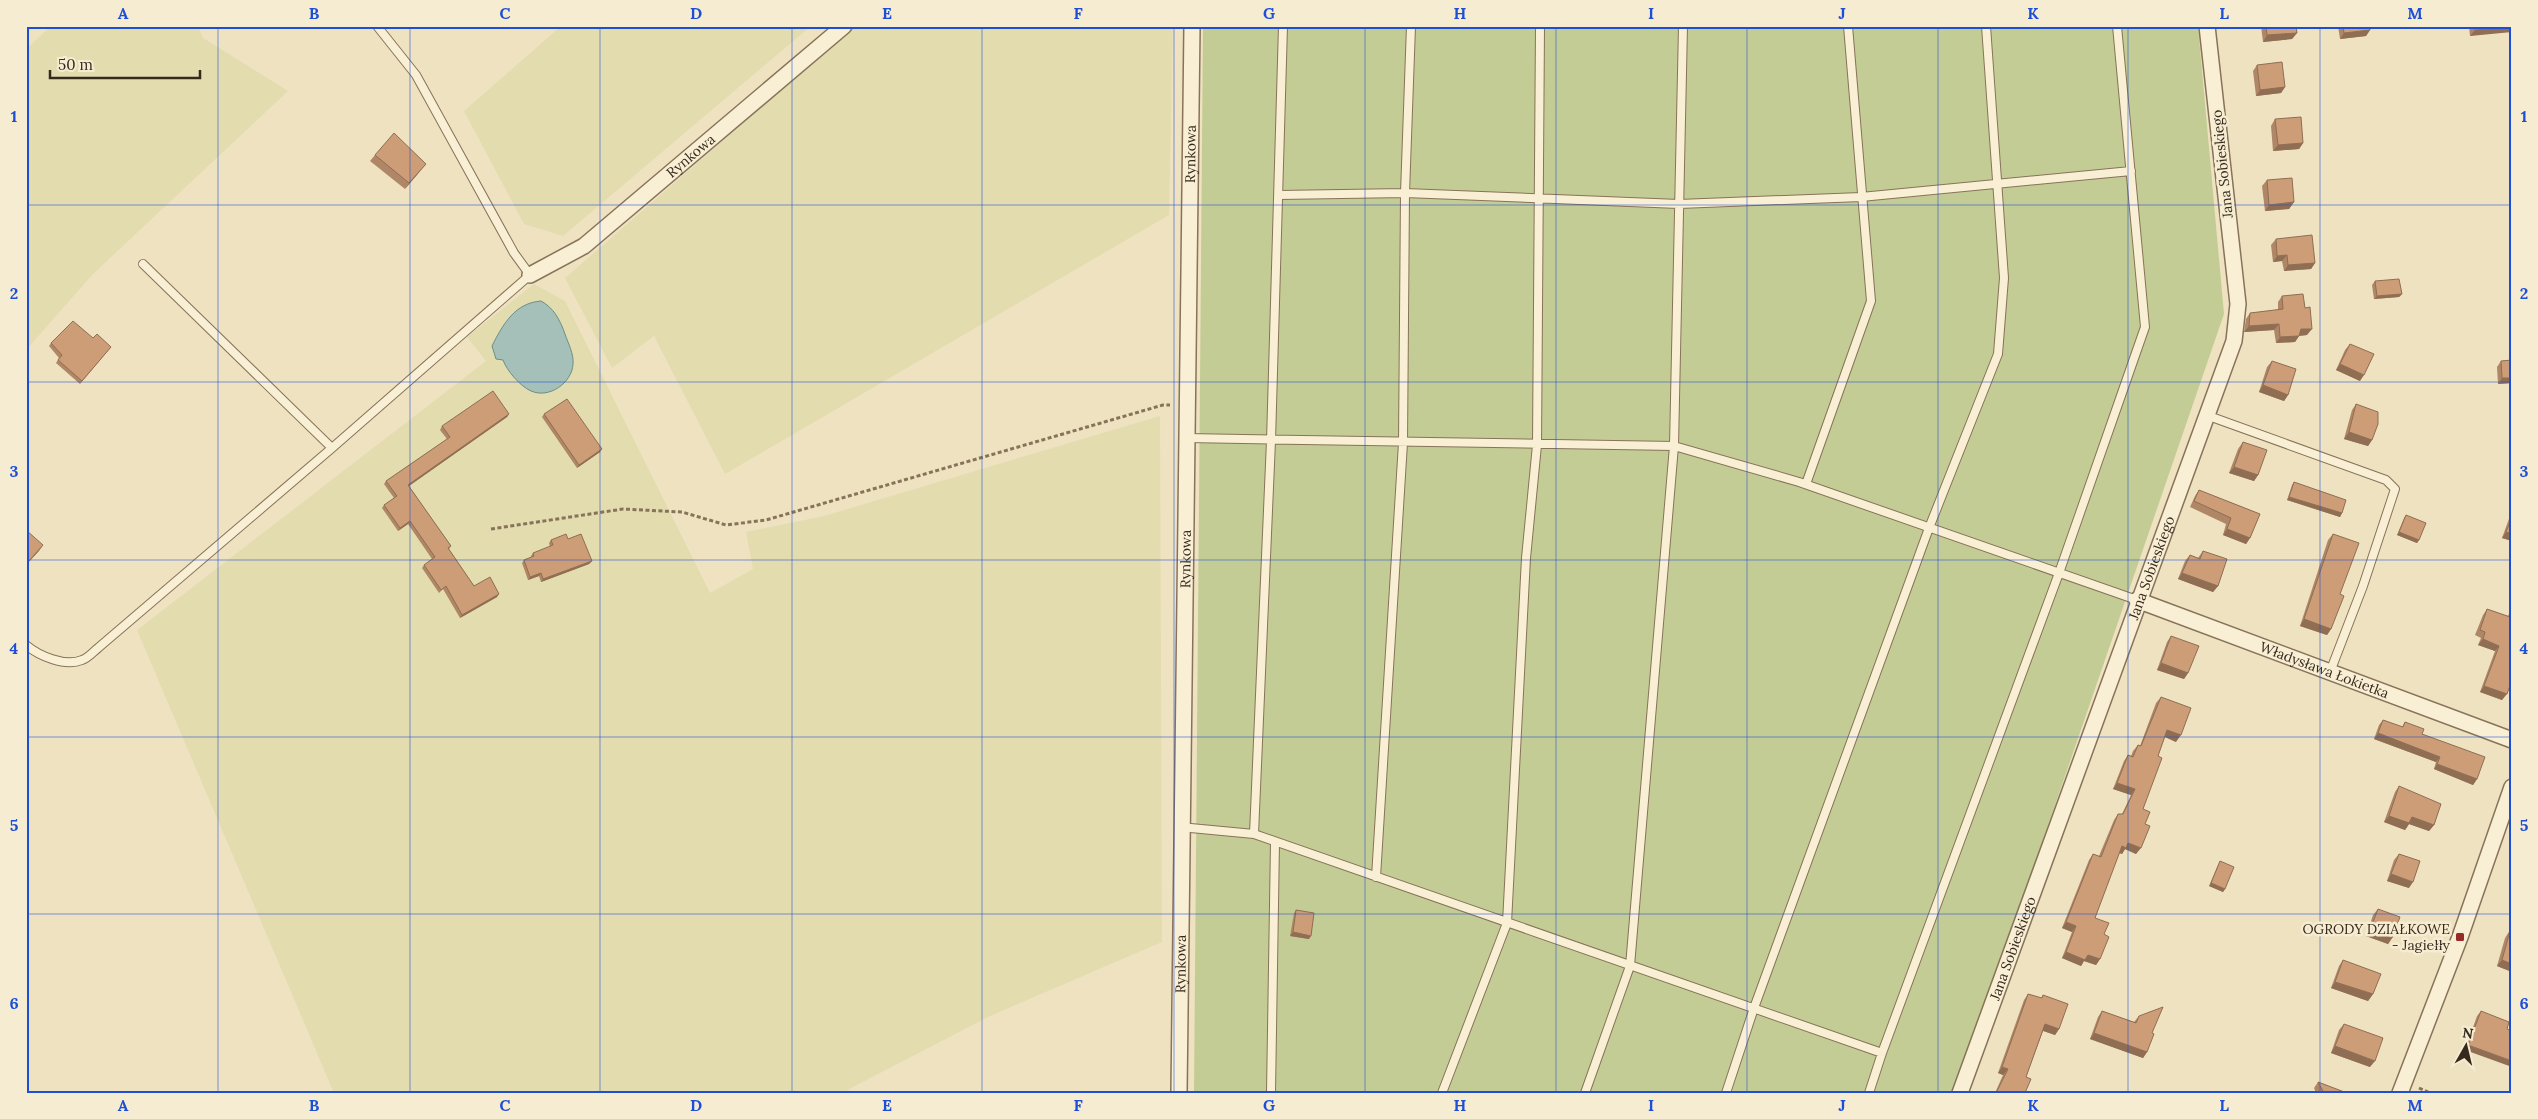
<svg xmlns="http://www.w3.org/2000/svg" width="2538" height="1119" font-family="Lora,serif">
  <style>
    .farmland { fill: #e3dcaf }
    .green { fill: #c4cc95 }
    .water { fill: #a4c0b9; stroke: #6b8e86 }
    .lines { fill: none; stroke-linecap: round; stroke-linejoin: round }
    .lane-casing { stroke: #877359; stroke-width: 10 }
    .street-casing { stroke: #877359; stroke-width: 18 }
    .path { stroke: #877359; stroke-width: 3; stroke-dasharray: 4 2.5; stroke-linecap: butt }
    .lane { stroke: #f9efd5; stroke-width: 8 }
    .street { stroke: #f9efd5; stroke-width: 15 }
    .wall { fill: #af8766 }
    .shaded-wall { fill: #8f6e53 }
    .building { fill: #cc9d77; stroke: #8f6e53 }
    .grid { fill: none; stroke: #1d4ed8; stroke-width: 1; stroke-opacity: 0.55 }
    .poi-dot { fill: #962b29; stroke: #f5ecd1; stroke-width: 2 }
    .labels { text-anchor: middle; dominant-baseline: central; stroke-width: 5; stroke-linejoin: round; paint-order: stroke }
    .street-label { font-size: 14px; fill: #372a1d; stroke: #f5ecd1 }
    .poi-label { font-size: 14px; fill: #372a1d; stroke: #f5ecd1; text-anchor: end }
    .neatline { fill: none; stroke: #1d4ed8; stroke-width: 2 }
    .grid-label { font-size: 16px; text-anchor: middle; font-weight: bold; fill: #1d4ed8 }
  </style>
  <rect width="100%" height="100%" fill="#eee2c1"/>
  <path class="farmland" d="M51,26h147l5,12 85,53 -195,183 -67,76v-301z
    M561,26h250l-248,210 -39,-12 -60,-113z
    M855,26h318l-4,189 -444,259 -71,-138 -42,32 -47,-90z
    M534,284l31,17 145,292 43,-24 -7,-37 78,-16 336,-100 2,526 -172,74 -141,73 -2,4h-513l-197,-463 349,-269 -19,-24z"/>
  <path class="green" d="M1203,26h995l26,288 -268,779h-762z"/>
  <path class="water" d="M541,301c13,7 19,19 24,33 3,9 9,20 8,30 -1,19 -24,35 -42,27 -11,-5 -24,-20 -28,-31l-7,-1 -4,-13c11,-22 23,-43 49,-45z"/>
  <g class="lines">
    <g class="lane-casing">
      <path id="lane" d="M1279,195l126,-2 274,11 182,-7 270,-26
        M143,264l189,184
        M2206,415l180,65 9,9 -32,97 -33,86
        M1186,438l488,8 125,36 338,118
        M1806,484l65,-183 -23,-275
        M26,645c13,11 39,22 56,15 6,-2 11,-8 16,-12l234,-200 198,-173 -16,-22 -98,-178 -39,-49
        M1180,827l74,7 628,219 177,-480 86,-246 -28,-301
        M1254,834l17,-393 12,-415
        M1376,877l27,-434 2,-250 6,-167
        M1271,1093l4,-251
        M1442,1093l65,-170 19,-365 11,-113 3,-419
        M1585,1093l45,-127 44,-520 9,-420
        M1726,1093l28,-85 175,-480 69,-174 6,-76 -18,-252
        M1869,1093l13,-40"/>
    </g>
    <g class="street-casing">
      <g id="street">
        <path id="s1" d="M530,275l54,-29 260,-220"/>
        <path id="s2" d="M2137,600l375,140"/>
        <path id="s3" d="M1179,1093l13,-1067"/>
        <path id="s4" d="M1960,1093l274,-752 4,-37 -31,-278"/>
        <path d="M2400,1093l60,-156 52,-150"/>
      </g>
    </g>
    <path class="path" d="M491,529l132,-20 59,3 44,13 40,-5 397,-115h7
      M2419,1088l11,5"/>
    <use href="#lane" class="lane"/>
    <use href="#street" class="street"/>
  </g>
  <path class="wall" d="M2261,26h35l1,7 -5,6 -29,3z
    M2338,26h32v4l-4,6 -26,3z
    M2469,26h43l-42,10z
    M2257,65l28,22 -4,6 -25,3 -3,-25z
    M2275,119l28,24 -4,6 -26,2 -2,-25z
    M375,155l46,15 -16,19 -35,-28z
    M2267,180l27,22 -5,7 -24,2 -3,-25z
    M2276,239l39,24 -4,6 -27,2 -2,-10 -9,1 -2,-17z
    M2375,281l27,13 -3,3 -25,2 -2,-14z
    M2282,296l25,39 -8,1 -4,6 -19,1 -2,-13 -30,2 2,-13 4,-6 28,-3v-8z
    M93,338l18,9 -31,37 -24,-21 3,-5 -10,-12 2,-3z
    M2350,344l10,37 -24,-11 9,-20z
    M2512,360v23l-14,1 -1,-17 4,-6z
    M2272,361l16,34 -4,6 -25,-9 8,-25z
    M2356,404l16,36 -4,6 -24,-7 8,-29z
    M509,414l-2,3 -98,69 42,60 -2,3 25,37 23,11 -37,21 -17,-29 -4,4 -17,-25 2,-3 8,-6 -24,-35 -10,7 -16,-23 2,-3 10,-7 -10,-14 2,-3 61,-42 -7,-9 2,-4z
    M544,414l56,38 -23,16 -35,-51z
    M2243,442l15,33 -4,6 -25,-8 9,-24z
    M2294,482l48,31 -2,4 -53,-17 5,-15z
    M2199,490l61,24 -10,24 -4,6 -23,-9 3,-11 -36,-17 5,-11z
    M2512,514v27l-10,-3 8,-22z
    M2406,515l13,25 -2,3 -20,-8 7,-17z
    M2333,534l7,60 -9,35 -4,6 -27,-9 28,-86z
    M568,539l24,22 -3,3 -48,18 -2,-6 -11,4 -6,-17 2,-3 7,-3v-1l2,-3 17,-6 -1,-4 2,-3z
    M2203,551l15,35 -5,6 -35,-13 7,-18 5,-6 8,3z
    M2512,607v73l-10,20 -22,-8 15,-41 -17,-6 3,-7 -6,-3 8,-20 4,-6 21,7z
    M2171,636l17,37 -4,6 -27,-9 10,-28z
    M2161,697l15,45 -11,-5 -7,19 -15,53 2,15 -9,30 -11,-5 -3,5 -3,-1 -24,65 9,16 -4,25 -4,6 -12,-4 -3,5 -19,-8 10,-26 -10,-4 27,-68 4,-6 6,2 15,-36 4,-6h4l9,-19 -18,-6 11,-28 4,-6 3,1 2,-5 5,-6 2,1 16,-43z
    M2383,720l19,7 3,-5 17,12 55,45 -4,6 -39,-16 2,-7 -62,-23 5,-14z
    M2399,786l35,39 -5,6 -20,-7 -4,6 -21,-8 11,-30z
    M2399,854l10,34 -22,-7 7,-21z
    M2220,861l5,28 -2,3 -14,-6 9,-21z
    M2378,909l14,29 -4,6 -22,-8 7,-21z
    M1296,910l13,29 -19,-3 4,-23z
    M2512,927v45l-15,-6 8,-28z
    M2343,960l30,34 -5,7 -37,-13 8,-22z
    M2028,994l13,4 2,-3 16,34 -4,6 -12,-4 -17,46 -1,16h-30l8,-18 -5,-2 26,-73z
    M2102,1011l32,11 5,-6 13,17 -5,19 -4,6 -53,-19 8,-22z
    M2481,1011l26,18 -42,21 12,-34z
    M2344,1024l26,43 -39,-14 8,-23z
    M2318,1082l29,11h-31l-2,-5z"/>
  <path class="shaded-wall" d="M2512,27v5l-42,4 5,-6z
    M2370,30l-4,6 -26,3 4,-6z
    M2297,33l-5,6 -29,3 4,-7z
    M2285,87l-4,6 -25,3 4,-6z
    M2303,143l-4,6 -26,2 5,-6z
    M426,164l-5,6 -16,19 4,-6z
    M2294,202l-5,7 -24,2 4,-6z
    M2287,255l-5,6 -9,1 4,-6z
    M2315,263l-4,6 -27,2 4,-6z
    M2402,294l-3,3 -25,2 3,-3z
    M2279,324l-5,6 -30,2 5,-6z
    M2301,329h11l-5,6 -10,1z
    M2299,336l-4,6 -19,1 4,-6z
    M2340,364l24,11 -4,6 -24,-11z
    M2502,378h10v5l-14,1z
    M2263,385l25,10 -4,6 -25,-9z
    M509,414l-2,3 -101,71 2,-3z
    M2349,432l23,8 -4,6 -24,-7z
    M602,449l-2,3 -23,16 2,-3z
    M2234,467l24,8 -4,6 -25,-8z
    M2289,497l53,16 -2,4 -53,-17z
    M410,521l-2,3 -10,7 2,-3z
    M2227,529l23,9 -4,6 -23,-9z
    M2399,532l20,8 -2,3 -20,-8z
    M2506,532l6,2v7l-10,-3z
    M43,545l-4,6 -13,14 2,-3z
    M592,561l-3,3 -48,18 2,-3z
    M541,573l-2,3 -11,4 2,-3z
    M2182,573l36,13 -5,6 -35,-13z
    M499,594l-2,3 -37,21 2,-3z
    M2304,619l27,10 -4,6 -27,-9z
    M2483,639l16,7 -4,5 -17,-6z
    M2161,663l27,10 -4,6 -27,-9z
    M2484,686l23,8 -5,6 -22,-8z
    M2167,730l14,5 -5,7 -13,-6z
    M2378,733l62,24 -4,5 -62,-23z
    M2437,764l40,15 -4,6 -39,-16z
    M2117,783l18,6 -4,6 -18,-6z
    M2389,816l23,1 22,8 -5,6 -20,-7 -4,6 -21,-8z
    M2128,843l13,5 -5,6 -11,-5 -3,5 -4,-2 4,-6z
    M2391,874l22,8 -4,6 -22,-7z
    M2211,883l14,6 -2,3 -14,-6z
    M2066,922l10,4 -4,6 -10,-4z
    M2370,930l22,8 -4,6 -22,-8z
    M1293,932l18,4 -2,3 -19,-3z
    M2066,952l22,3 12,4 -4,6 -12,-4 -3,5 -19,-8z
    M2502,960l10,4v8l-15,-6z
    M2335,982l38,12 -5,7 -37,-13z
    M2045,1024l14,5 -4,6 -14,-5z
    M2094,1033l53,19 -4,6 -53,-19z
    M2468,1045l44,16v6l-47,-17z
    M2335,1046l40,15 -5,6 -39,-14z
    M2002,1067l6,2 -5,6 -5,-2z"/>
  <path class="building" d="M2266,26h30l1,7 -30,2z
    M2343,26h27v4l-26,3z
    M2474,26h38v1l-37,3z
    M2282,62l3,25 -25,3 -3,-25z
    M2301,117l2,26 -25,2 -3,-26z
    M394,133l32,31 -17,19 -34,-28z
    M2292,178l2,24 -25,3 -2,-25z
    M2312,235l3,28 -27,2 -1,-10 -10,1 -1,-17z
    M2399,279l3,15 -25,2 -2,-15z
    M2303,294l2,14 5,-1 2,22h-11l-2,7 -19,1 -1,-13 -30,2 1,-13 33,-4 -1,-13z
    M73,321l20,17 4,-4 14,13 -29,34 -24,-21 4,-5 -11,-12z
    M2350,344l24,10 -10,21 -24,-11z
    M2512,360v18h-10l-1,-17z
    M2272,361l24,8 -8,26 -25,-10z
    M493,391l16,23 -101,71 43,61 -3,2 26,38 16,-9 9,17 -37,21 -16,-29 -5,4 -17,-25 11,-8 -25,-36 -10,7 -16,-23 13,-9 -11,-15 64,-44 -8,-11z
    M567,399l35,50 -23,16 -35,-51z
    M2356,404l22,8v12l-6,16 -23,-8z
    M2243,442l24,8 -9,25 -24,-8z
    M2294,482l52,18 -4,13 -53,-16z
    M2199,490l61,24 -10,24 -23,-9 4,-11 -37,-17z
    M2406,515l20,8 -7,17 -20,-8z
    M2512,517v17l-6,-2z
    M26,530l17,15 -15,17 -2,-1z
    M566,534l2,5 13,-5 11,27 -49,18 -2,-6 -11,4 -6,-17 10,-4 -1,-3 20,-8 -2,-5z
    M2333,534l26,9 -19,51 4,2 -13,33 -27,-10z
    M2203,551l24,8 -9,27 -36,-13 8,-18 10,4z
    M2487,609l23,8 2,-5v68l-5,14 -23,-8 15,-40 -16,-7 2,-7 -5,-2z
    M2171,636l28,10 -11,27 -27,-10z
    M2161,697l30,11 -10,27 -14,-5 -9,26 4,2 -19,51 7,3 -5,12 5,2 -9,22 -13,-5 -2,5 -4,-2 -27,72 14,5 -5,11 5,3 -9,22 -12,-4 -3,5 -19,-8 10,-26 -10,-4 27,-68 8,3 17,-43h5l12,-25 -18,-6 11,-28 5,2 5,-12 3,1z
    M2383,720l20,7 2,-5 19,7 -2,5 63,23 -8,22 -40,-15 3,-7 -62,-24z
    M2399,786l42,18 -7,21 -22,-8 -3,6 -20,-7z
    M2399,854l21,7 -7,21 -22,-8z
    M2220,861l14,6 -9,22 -14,-6z
    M2378,909l22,8 -8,21 -22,-8z
    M1296,910l18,3 -3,23 -18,-4z
    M2512,928v36l-10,-4 8,-29z
    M2343,960l38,14 -8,20 -38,-12z
    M2028,994l14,4 1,-3 25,9 -9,25 -14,-5 -19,53 5,2 -6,14h-29l12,-24 -6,-2z
    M2163,1007l-11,26 2,1 -7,18 -53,-19 8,-22 34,12 3,-7z
    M2481,1011l28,11 -2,7 5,2v30l-44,-16z
    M2344,1024l39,14 -8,23 -40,-15z
    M2318,1082l29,11h-23z"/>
  <path class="grid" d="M218,26v1067M410,26v1067M600,26v1067M792,26v1067M982,26v1067M1174,26v1067M1365,26v1067M1556,26v1067M1747,26v1067M1938,26v1067M2128,26v1067M2320,26v1067M26,205h2486M26,382h2486M26,560h2486M26,737h2486M26,914h2486"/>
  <rect class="poi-dot" x="2455" y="932" width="10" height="10" rx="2.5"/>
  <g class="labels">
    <g class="street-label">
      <text stroke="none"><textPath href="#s3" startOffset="939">Rynkowa</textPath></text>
      <text stroke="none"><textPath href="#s1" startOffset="201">Rynkowa</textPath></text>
      <text transform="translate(2222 164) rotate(-96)">Jana Sobieskiego</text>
      <text stroke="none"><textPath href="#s3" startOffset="534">Rynkowa</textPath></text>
      <text stroke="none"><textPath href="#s4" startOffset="559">Jana Sobieskiego</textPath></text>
      <text stroke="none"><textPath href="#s2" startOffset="200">Władysława Łokietka</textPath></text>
      <text stroke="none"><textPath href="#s4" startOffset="154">Jana Sobieskiego</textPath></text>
      <text stroke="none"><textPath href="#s3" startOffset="129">Rynkowa</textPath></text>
    </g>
    <g class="poi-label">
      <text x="2450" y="929">OGRODY DZIAŁKOWE<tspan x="2450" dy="16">- Jagiełły</tspan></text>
    </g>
  </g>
  <rect width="2538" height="1119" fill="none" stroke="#f5ecd1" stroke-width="55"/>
  <g transform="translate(2466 1046) rotate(8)" stroke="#f5ecd1" stroke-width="4" paint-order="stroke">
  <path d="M0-4L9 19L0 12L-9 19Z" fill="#372a1d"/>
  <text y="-8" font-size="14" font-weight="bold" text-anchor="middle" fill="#372a1d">N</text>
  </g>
  <path d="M50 70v8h150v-8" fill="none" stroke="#372a1d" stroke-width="2.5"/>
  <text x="58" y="70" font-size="15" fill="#372a1d" stroke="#f5ecd1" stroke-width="4" paint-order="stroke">50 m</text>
  <rect x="28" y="28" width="2482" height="1064" class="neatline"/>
  <g class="grid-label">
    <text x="123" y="19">A</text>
    <text x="314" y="19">B</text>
    <text x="505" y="19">C</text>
    <text x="696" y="19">D</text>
    <text x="887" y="19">E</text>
    <text x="1078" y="19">F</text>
    <text x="1269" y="19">G</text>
    <text x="1460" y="19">H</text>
    <text x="1651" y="19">I</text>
    <text x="1842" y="19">J</text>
    <text x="2033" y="19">K</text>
    <text x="2224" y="19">L</text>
    <text x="2415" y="19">M</text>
    <text x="14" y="122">1</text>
    <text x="2524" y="122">1</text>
    <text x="14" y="299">2</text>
    <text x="2524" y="299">2</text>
    <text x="14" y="477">3</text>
    <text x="2524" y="477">3</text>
    <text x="14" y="654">4</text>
    <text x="2524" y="654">4</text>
    <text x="14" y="831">5</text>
    <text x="2524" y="831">5</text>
    <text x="14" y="1009">6</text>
    <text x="2524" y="1009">6</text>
    <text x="123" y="1111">A</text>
    <text x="314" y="1111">B</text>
    <text x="505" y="1111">C</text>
    <text x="696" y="1111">D</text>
    <text x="887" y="1111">E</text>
    <text x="1078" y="1111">F</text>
    <text x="1269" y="1111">G</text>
    <text x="1460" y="1111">H</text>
    <text x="1651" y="1111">I</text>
    <text x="1842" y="1111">J</text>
    <text x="2033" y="1111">K</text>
    <text x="2224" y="1111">L</text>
    <text x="2415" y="1111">M</text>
  </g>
</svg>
